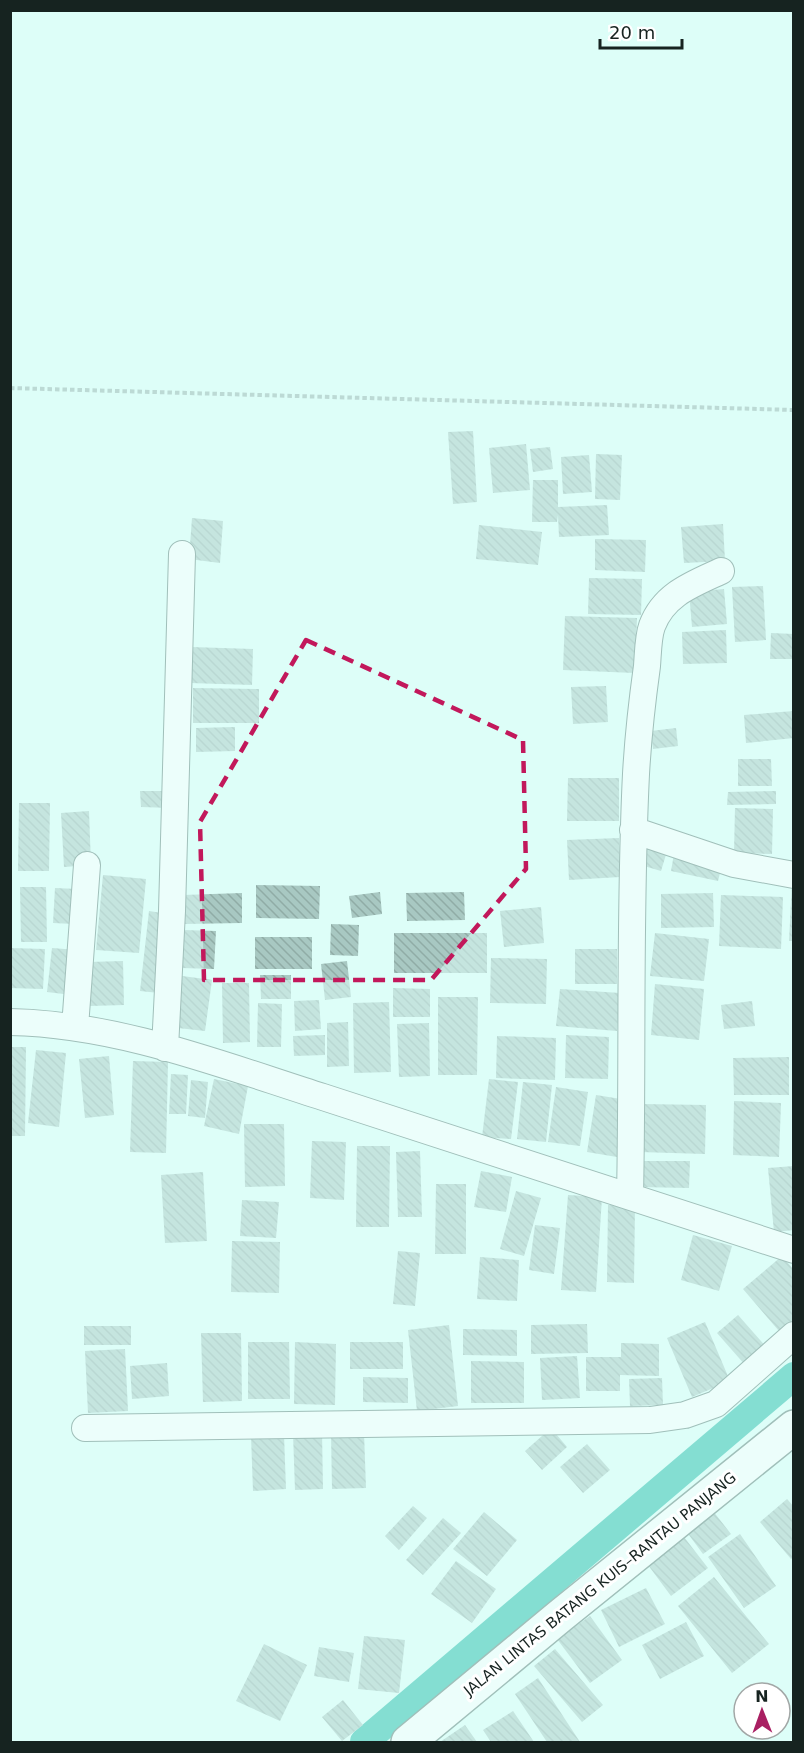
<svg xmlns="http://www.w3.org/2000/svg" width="804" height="1753" font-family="'DejaVu Sans',sans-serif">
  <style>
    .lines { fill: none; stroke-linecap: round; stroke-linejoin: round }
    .canal { stroke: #19b8a5; stroke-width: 28 }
    .building { fill: url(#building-back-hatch) }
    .street-casing { stroke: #58756f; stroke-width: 28 }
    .secondary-casing { stroke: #58756f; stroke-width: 36 }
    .path { stroke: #96afaa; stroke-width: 4; stroke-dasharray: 4.5 3; stroke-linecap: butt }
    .street { stroke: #fff; stroke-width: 26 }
    .secondary { stroke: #fff; stroke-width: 33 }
    .marked { fill: none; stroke: #c2185b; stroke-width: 4.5; stroke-dasharray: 12 8; stroke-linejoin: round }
    .labels { text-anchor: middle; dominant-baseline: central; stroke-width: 6; stroke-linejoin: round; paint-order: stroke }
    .street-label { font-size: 15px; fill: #162320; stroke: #fff }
  </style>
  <defs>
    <pattern id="building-back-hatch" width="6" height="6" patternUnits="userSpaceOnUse" patternTransform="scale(1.5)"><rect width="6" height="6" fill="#a8c8c2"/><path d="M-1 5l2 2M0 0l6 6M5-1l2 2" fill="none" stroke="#90aca6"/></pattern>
  </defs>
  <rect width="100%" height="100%" fill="#ddfef8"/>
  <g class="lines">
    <path class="canal" d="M364,1742l430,-366"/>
  </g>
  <path class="building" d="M473,431l4,71 -24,2 -5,-72z
    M526,444l4,46 -37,3 -4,-45z
    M550,447l3,22 -20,3 -3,-23z
    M596,454l26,1 -2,45 -25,-1z
    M589,455l3,37 -29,2 -2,-37z
    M533,480h25v27l49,-2 2,30 -50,2 -1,-22 -1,7h-25z
    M192,518l31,3 -3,42 -31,-4z
    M723,524l2,37 -41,2 -3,-36z
    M479,525l63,7 -4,33 -62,-6z
    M595,539l51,1 -1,32 -50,-2z
    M589,578l53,1 -1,36 -53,-1z
    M763,586l3,54 -31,2 -3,-55z
    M724,589l3,35 -35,3 -3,-35z
    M565,616l72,2 -2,55 -72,-3z
    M726,630l1,33 -44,1 -1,-32z
    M771,633l23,1v25h-24z
    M191,647l62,2 -1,36 -62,-2z
    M606,686l2,36 -35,2 -2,-37z
    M193,688l66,1v34h-66z
    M794,711v27l-48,5 -2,-28z
    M235,727v24l-39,1v-24z
    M676,728l2,18 -25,3 -2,-18z
    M738,759h33l1,27h-34z
    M568,778h51v43h-52z
    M140,791h32v17l-31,-1z
    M776,791v13l-49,1 1,-13z
    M19,803h31l-1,68h-31z
    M735,808l38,1 -1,45 -38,-1z
    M89,811l2,54 -27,2 -3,-54z
    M619,838l1,39 -51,3 -2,-40z
    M641,840l27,8 -7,23 -27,-8z
    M674,854l48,11 -4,16 -47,-10z
    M103,875l43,4 -7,74 -43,-3z
    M792,883h2v58h-5z
    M256,885l64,1 -1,33 -63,-1z
    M20,887h26l1,55h-26z
    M55,888l22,1 -3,35 -21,-1z
    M380,892l2,22 -30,4 -3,-22z
    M464,892l1,28 -58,1 -1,-28z
    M242,893v30l-58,1 -1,-29z
    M713,893l1,34 -53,1v-34z
    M721,895l62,2 -2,52 -62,-3z
    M541,907l3,36 -40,4 -4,-36z
    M149,911l19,3 -9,79 -19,-2z
    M331,924l28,1 -1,31 -28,-1z
    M183,930l33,1 -2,38 -32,-1z
    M394,933h93v40h-93z
    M655,933l54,6 -5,42 -54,-5z
    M255,937h57v32h-57z
    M10,948l35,1 -2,40 -33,-1z
    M52,948l25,2 -5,45 -25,-3z
    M575,949h42v35h-42z
    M491,958l56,1 -1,45 -56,-1z
    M123,961l1,44 -34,1 -1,-44z
    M347,961l4,36 -26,3 -4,-36z
    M175,975l37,5 -7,51 -36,-4z
    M260,975h31v24h-30z
    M222,983h27l1,59 -27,1z
    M655,984l49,5 -5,51 -48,-5z
    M393,988l37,1v28h-37z
    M560,989l60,4 -3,38 -61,-5z
    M438,997h40l-1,78h-39z
    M319,1000l2,29 -26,2 -1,-30z
    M752,1001l3,25 -31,3 -3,-24z
    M389,1002l2,70 -37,1 -1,-70z
    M258,1003l24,1 -1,43h-24z
    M348,1022l1,44 -22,1v-44z
    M429,1023l1,53 -31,1 -2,-53z
    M325,1035v20l-31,1 -1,-20z
    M566,1035l43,2 -1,42 -43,-1z
    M497,1036l59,2 -1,42 -59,-2z
    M10,1047h16l-1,89h-15z
    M36,1050l30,3 -7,74 -31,-4z
    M109,1056l5,59 -29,3 -6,-59z
    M789,1057v38h-55l-1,-37z
    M133,1061l35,1 -2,91 -36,-1z
    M171,1074l17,1 -2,39h-17z
    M214,1079l34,7 -9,48 -35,-8z
    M489,1079l29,3 -7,57 -29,-2z
    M191,1080l17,2 -3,36 -17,-2z
    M523,1082l29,3 -6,57 -29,-3z
    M556,1087l32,5 -8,54 -32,-4z
    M596,1095l31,5 -10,57 -30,-5z
    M734,1101l47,2 -2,54 -46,-2z
    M641,1104l65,1 -1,49 -65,-2z
    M244,1124h40l1,62 -40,1z
    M312,1141l34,1 -2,58 -34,-2z
    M357,1146h33l-1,81h-33z
    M420,1151l2,66h-24l-2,-65z
    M639,1161h51l-1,27 -50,-1z
    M794,1166v64l-20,2 -6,-64z
    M481,1171l31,6 -6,35 -32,-5z
    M203,1172l4,69 -42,2 -4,-68z
    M436,1184h30v70h-31z
    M516,1191l25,7 -17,58 -24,-7z
    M568,1195l34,2 -6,95 -35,-2z
    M242,1200l37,2 -3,36 -36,-2z
    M608,1205l27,1 -1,77 -27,-1z
    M535,1225l25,3 -6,46 -25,-4z
    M693,1235l39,11 -13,45 -38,-11z
    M232,1241l48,1 -1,51 -48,-1z
    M398,1251l22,2 -5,53 -22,-2z
    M782,1256l12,14v49l-15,12 -36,-42z
    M480,1257l39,3 -2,41 -40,-2z
    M738,1315l29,33 -21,18 -29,-33z
    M705,1322l25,59 -38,16 -25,-59z
    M587,1324l1,29 -57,1v-29z
    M449,1325l9,81 -41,5 -9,-81z
    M84,1326h47v19h-47z
    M463,1329l54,1v26l-54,-1z
    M201,1333h40l1,68 -39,1z
    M248,1342h41l1,57h-42z
    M295,1342l41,2 -1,61 -41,-1z
    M350,1342h53v27h-53z
    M621,1343l38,1v32l-39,-1v16h-34v-34h35z
    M125,1349l3,62 -40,2 -3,-62z
    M577,1356l3,42 -38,2 -2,-42z
    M471,1361l53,1v41h-53z
    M167,1363l2,33 -37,3 -2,-33z
    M363,1377l45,1v25l-45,-1z
    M662,1378l1,27 -33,1 -1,-27z
    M551,1428l16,19 -25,23 -17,-19z
    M322,1432l1,57 -28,1 -2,-57z
    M331,1433h33l2,55 -34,1z
    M284,1435l2,54 -33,2 -2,-55z
    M587,1444l23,26 -27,23 -23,-26z
    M787,1499l7,8v50l-3,2 -31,-37z
    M413,1506l14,12 -28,32 -14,-14z
    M713,1511l18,23 -28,20 -17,-23z
    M484,1512l33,28 -30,36 -34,-27z
    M443,1518l18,15 -38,42 -17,-15z
    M740,1534l36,52 -32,22 -36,-51z
    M684,1537l24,31 -37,28 -23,-31z
    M456,1561l40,28 -24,34 -41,-29z
    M714,1577l55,67 -37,29 -54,-67z
    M646,1588l19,36 -46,23 -18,-37z
    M590,1616l32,44 -32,23 -33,-44z
    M686,1622l18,34 -44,23 -18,-34z
    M364,1636l41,4 -6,53 -41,-4z
    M264,1644l43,21 -27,56 -44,-20z
    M319,1647l35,6 -5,29 -35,-6z
    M555,1649l48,56 -21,17 -48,-56z
    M538,1678l42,64h-33l-32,-48z
    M343,1700l20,25 -21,16 -20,-24z
    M513,1711l21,31h-43l-8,-12z
    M465,1725l12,17h-37z"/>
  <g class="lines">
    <g class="street-casing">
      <path id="street" d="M633,830l101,34 60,11
        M10,1022c108,2 212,43 313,75 157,50 314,101 471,153
        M75,1027l12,-162
        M165,1048l7,-137 10,-357
        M630,1196c3,-141 -1,-281 6,-422 2,-36 6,-72 11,-108 1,-12 1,-29 5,-40 12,-32 41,-42 69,-55
        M85,1428l565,-8 35,-5 31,-11 78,-69"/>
    </g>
    <g class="secondary-casing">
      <path id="secondary" d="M408,1742l152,-126 234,-189"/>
    </g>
    <path class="path" d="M10,388l784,22"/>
    <use href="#street" class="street"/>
    <use href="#secondary" class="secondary"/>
  </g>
  <path d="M0 0H804V1753H0ZM306,640l217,100 3,129 -95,111h-227l-4,-158z" fill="#ddfef8" fill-opacity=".55" fill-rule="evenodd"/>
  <path class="marked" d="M306,640l217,100 3,129 -95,111h-227l-4,-158z"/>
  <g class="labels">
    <g class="street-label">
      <text transform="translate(600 1584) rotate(-39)">JALAN LINTAS BATANG KUIS–RANTAU PANJANG</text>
    </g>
  </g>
  <rect width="804" height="1753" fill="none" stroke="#162320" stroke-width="24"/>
  <g transform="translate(762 1711) rotate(359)"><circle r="28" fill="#ffffff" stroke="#a2a7a6" stroke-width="1.5"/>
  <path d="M0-4.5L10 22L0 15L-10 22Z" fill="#a91f62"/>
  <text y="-9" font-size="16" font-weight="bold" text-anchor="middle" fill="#162320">N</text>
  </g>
  <path d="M600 39v9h82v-9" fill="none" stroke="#162320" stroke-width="3"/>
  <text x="609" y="39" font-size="18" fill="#162320" stroke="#ffffff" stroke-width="4.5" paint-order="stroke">20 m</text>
</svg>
